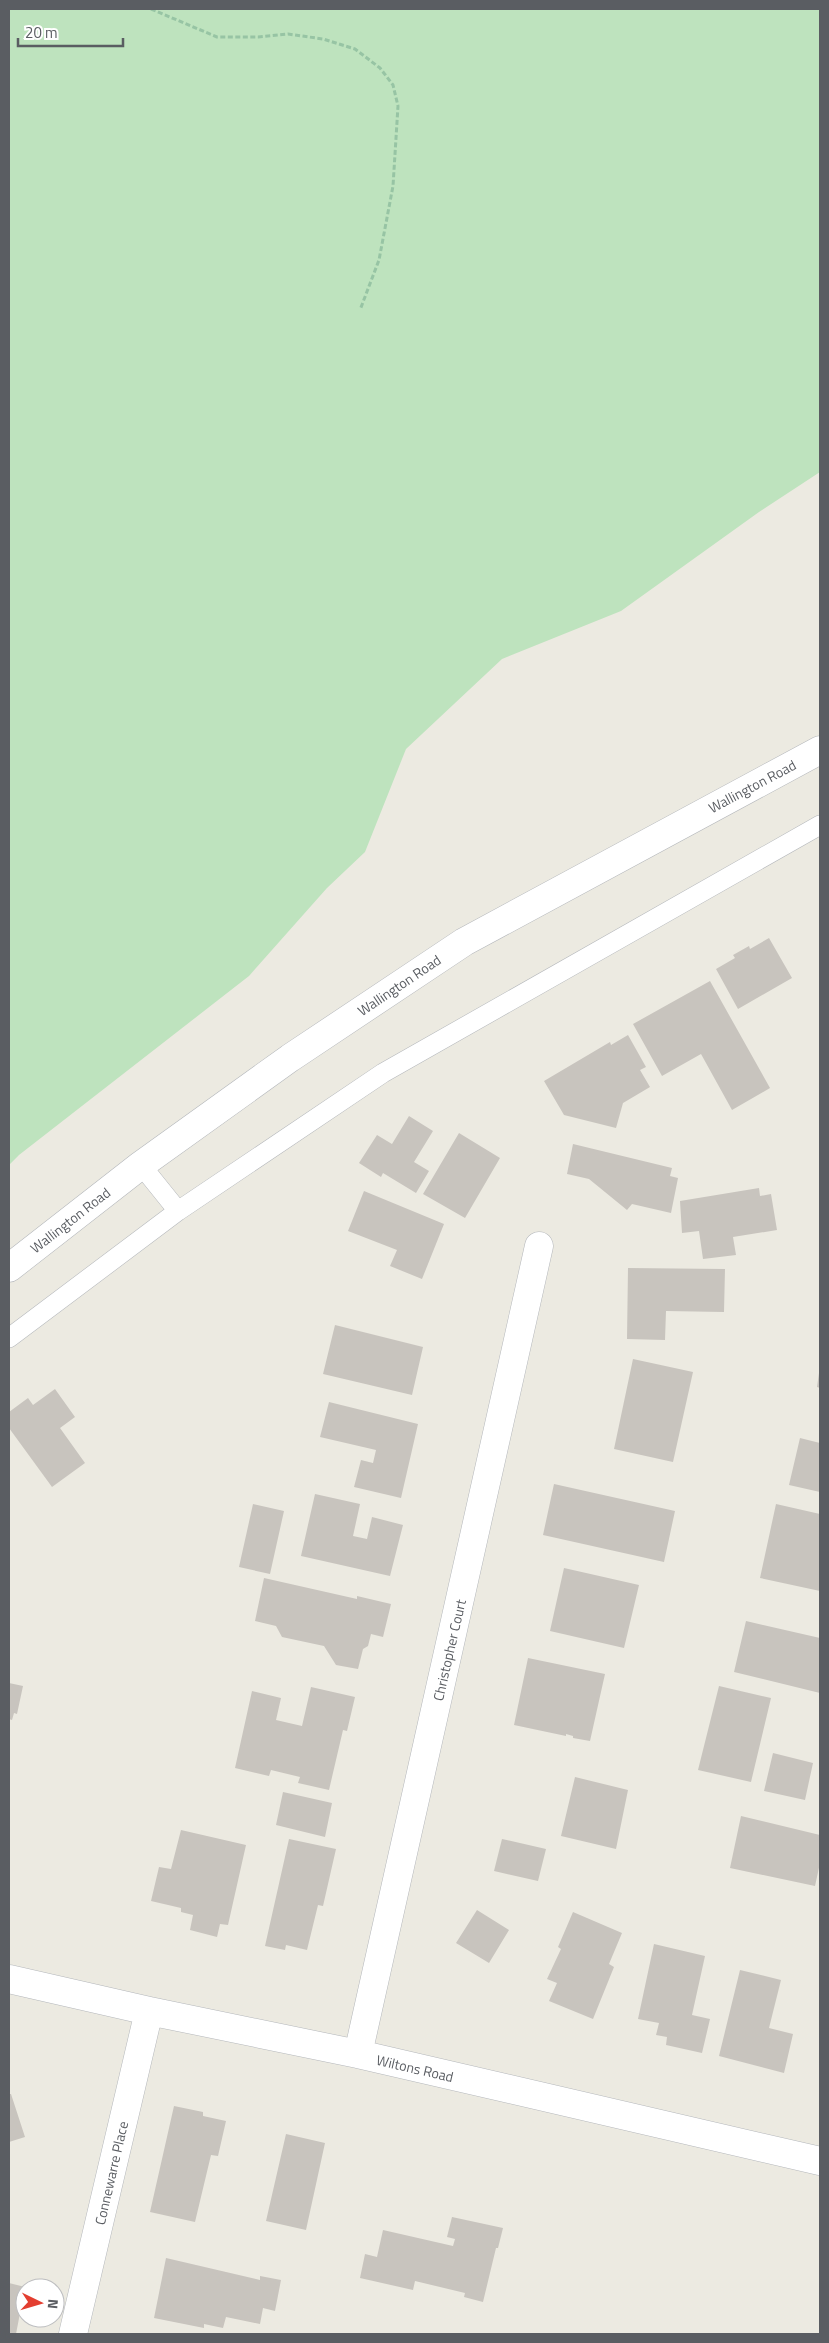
<svg xmlns="http://www.w3.org/2000/svg" width="829" height="2343" font-family="'Titillium Web',sans-serif">
  <style>
    .green { fill: #bee3be }
    .building { fill: #c8c4be }
    .lines { fill: none; stroke-linecap: round; stroke-linejoin: round }
    .service-casing { stroke: #b4b7bb; stroke-width: 20 }
    .minor-casing { stroke: #b4b7bb; stroke-width: 29 }
    .tertiary-casing { stroke: #b4b7bb; stroke-width: 29 }
    .path { stroke: #97c4a4; stroke-width: 3; stroke-dasharray: 5 2.5; stroke-linecap: butt }
    .service { stroke: #fff; stroke-width: 19 }
    .minor { stroke: #fff; stroke-width: 28 }
    .tertiary { stroke: #fff; stroke-width: 28 }
    .labels { text-anchor: middle; dominant-baseline: central; stroke-width: 4.5; stroke-linejoin: round; paint-order: stroke }
    .street-label { font-size: 14px; fill: #5a5d62; stroke: #fff }
  </style>
  <rect width="100%" height="100%" fill="#eceae1"/>
  <path class="green" d="M9,9h811v463l-61,40 -138,99 -119,48 -96,90 -41,103 -38,36 -78,88 -230,179 -10,10z"/>
  <path class="building" d="M769,938l23,40 -54,31 -22,-40 19,-11 -2,-3 16,-9 1,3z
    M710,981l60,107 -38,22 -31,-56 -39,22 -29,-52z
    M628,1035l18,32 -6,3 10,17 -27,16 -7,25 -52,-13 -20,-34 66,-39 1,3z
    M409,1116l24,15 -19,31 15,9 -13,22 -33,-20 -2,4 -22,-14 18,-28 15,9z
    M459,1133l41,25 -35,60 -42,-24z
    M573,1144l99,24 -2,8 8,2 -7,35 -39,-9 -5,6 -38,-31 -22,-5z
    M759,1188l1,8 11,-2 6,36 -44,7 3,18 -33,4 -4,-28 -17,2 -2,-32z
    M364,1191l80,33 -22,55 -32,-13 7,-16 -49,-19z
    M628,1268l97,1 -1,43 -58,-1 -1,29 -38,-1z
    M335,1325l88,22 -11,48 -89,-21z
    M633,1359l60,13 -20,90 -59,-13z
    M819,1373h1v15l-3,-1z
    M55,1389l20,28 -15,11 25,35 -33,24 -43,-59v-16l19,-14 5,7z
    M329,1402l89,22 -17,74 -47,-11 7,-27 12,3 3,-13 -56,-13z
    M800,1438l20,5v49l-31,-7z
    M554,1484l121,27 -11,51 -121,-27z
    M315,1494l45,10 -7,32 14,3 5,-22 31,8 -13,51 -89,-20z
    M253,1504l31,7 -14,63 -31,-7z
    M776,1504l44,10v77l-60,-13z
    M564,1568l75,17 -15,63 -74,-17z
    M264,1578l93,21v-3l34,8 -8,33 -12,-3 -3,12 -5,3 -5,20 -22,-4 -12,-19 -42,-9 -6,-11 -21,-5z
    M746,1621l74,17v55l-86,-21z
    M528,1658l77,16 -15,67 -17,-3v-2l-7,-2v2l-52,-11z
    M9,1683l14,3 -6,28 -3,-1 -2,7 -3,-1z
    M719,1686l52,12 -20,84 -53,-12z
    M311,1687l44,10 -8,34 -4,-1 -14,60 -31,-7 2,-6 -29,-7 -2,6 -34,-8 17,-77 29,7 -5,22 26,6z
    M773,1753l40,10 -8,37 -41,-9z
    M575,1777l53,13 -12,59 -55,-13z
    M283,1792l49,11 -7,34 -49,-12z
    M741,1816l79,19v28l-5,23 -85,-18z
    M181,1830l65,15 -18,80 -8,-1 -3,13 -27,-7 3,-15 -12,-3v-4l-30,-7 8,-34 12,2z
    M289,1839l47,10 -13,57 -5,-1 -11,45 -21,-5 -1,5 -20,-4z
    M502,1839l44,10 -8,32 -44,-10z
    M477,1910l32,20 -20,33 -33,-20z
    M573,1912l49,21 -13,31 5,3 -21,52 -44,-18 8,-18 -10,-4 14,-30 -3,-2z
    M654,1944l51,12 -13,59 18,4 -8,34 -36,-8 1,-8 -11,-2 3,-12 -21,-4z
    M740,1970l41,10 -12,48 24,6 -9,39 -65,-17z
    M9,2094h2l14,43 -16,5z
    M174,2106l29,6v4l23,5 -8,35 -7,-1 -16,67 -45,-10z
    M286,2134l39,9 -19,87 -40,-9z
    M452,2217l51,11 -5,20h-2l-13,54 -19,-5 1,-4 -50,-12 -2,9 -53,-12 5,-24 12,3 6,-27 70,16 2,-7 -8,-2z
    M166,2258l94,22v-4l21,4 -6,31 -12,-3 -3,16 -34,-7 -3,11 -19,-4v4l-50,-10z
    M9,2283l16,4 -9,47h-7z"/>
  <g class="lines">
    <g class="service-casing">
      <path id="service" d="M141,1165l37,46
        M9,1338l169,-127 205,-138 437,-248"/>
    </g>
    <g class="minor-casing">
      <path id="minor" d="M9,1979l140,32 209,43 462,107
        M358,2054l181,-808
        M73,2334l76,-323"/>
    </g>
    <g class="tertiary-casing">
      <path id="tertiary" d="M9,1268l132,-103 149,-107 174,-116 356,-192"/>
    </g>
    <path class="path" d="M151,9l66,28h41l30,-3 35,5 32,10 25,19 13,17 5,21 -5,80 -14,74 -19,50"/>
    <use href="#service" class="service"/>
    <use href="#minor" class="minor"/>
    <use href="#tertiary" class="tertiary"/>
  </g>
  <g class="labels">
    <g class="street-label">
      <text transform="translate(752 786) rotate(-28)">Wallington Road</text>
      <text transform="translate(399 985) rotate(-34)">Wallington Road</text>
      <text transform="translate(70 1220) rotate(-38)">Wallington Road</text>
      <text transform="translate(449 1650) rotate(-77)">Christopher Court</text>
      <text transform="translate(415 2068) rotate(13)">Wiltons Road</text>
      <text transform="translate(111 2173) rotate(-77)">Connewarre Place</text>
    </g>
  </g>
  <rect width="829" height="2343" fill="none" stroke="#5a5d62" stroke-width="20"/>
  <g transform="translate(40 2303) rotate(95)"><circle r="24" fill="#ffffff" stroke="#bdbec0"/>
  <path d="M0-4L9 19L0 12L-9 19Z" fill="#e33e30"/>
  <text y="-8" font-size="14" font-weight="bold" text-anchor="middle" fill="#5a5d62">N</text>
  </g>
  <path d="M18 38v8h105v-8" fill="none" stroke="#5a5d62" stroke-width="2.5"/>
  <text x="25" y="38" font-size="15" fill="#5a5d62" stroke="#ffffff" stroke-width="4" paint-order="stroke">20 m</text>
</svg>
